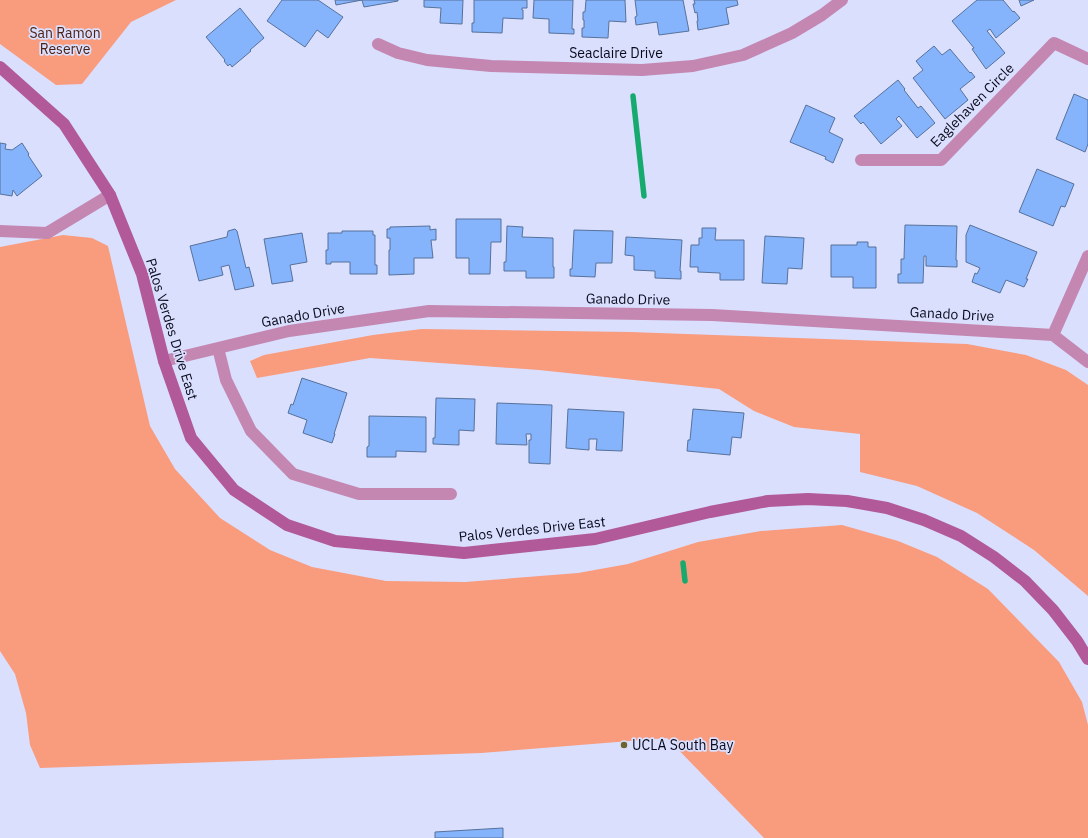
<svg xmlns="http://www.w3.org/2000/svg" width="1088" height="838" font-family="'IBM Plex Sans',sans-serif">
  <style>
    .green { fill: #f99b7d }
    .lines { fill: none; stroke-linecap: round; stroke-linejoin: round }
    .stream { stroke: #17aa6e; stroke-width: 5.5 }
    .building { fill: #85b4fd; stroke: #57719a }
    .street { stroke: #c487b1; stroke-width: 12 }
    .secondary { stroke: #b15999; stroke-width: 12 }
    .poi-dot { fill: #6c632f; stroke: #dadffe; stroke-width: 1.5 }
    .labels { text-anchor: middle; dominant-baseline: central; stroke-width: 3.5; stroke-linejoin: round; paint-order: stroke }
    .park-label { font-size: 14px; fill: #4c2113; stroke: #dadffe }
    .street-label { font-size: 14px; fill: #090a1b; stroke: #dadffe }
    .poi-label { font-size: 14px; fill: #090a1b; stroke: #dadffe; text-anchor: start }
  </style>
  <rect width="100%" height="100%" fill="#dadffe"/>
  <path class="green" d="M0,0h176l-45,22 -49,62 -26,1 -56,-41z
    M63,235l29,3 16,8 42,180 25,43 45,49 50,32 42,17 74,14 79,1 113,-9 50,-9 70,-22 63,-11 81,-6 56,16 39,16 51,32 71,73 23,40 6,23v113h-324l-97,-100 -186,15 -441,15 -10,-23 -4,-32 -11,-39 -15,-23v-404z
    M422,329l208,3 337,12 59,11 40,15 22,15v211l-54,-46 -57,-37 -60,-27 -57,-14v-38l-66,-7 -40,-16 -35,-22 -180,-19 -169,-12 -113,20 -7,-17 14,-6 109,-20z"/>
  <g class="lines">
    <path class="stream" d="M633,96l11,100
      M683,563l2,18"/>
  </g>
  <path class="building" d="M282,0h36l25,17 -15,21 -11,-8 -12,17 -38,-26z
    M335,0h63v1l-34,6 -2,-7 -26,5z
    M424,0h39l-1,24 -22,-1 1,-15 -17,-1z
    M474,0h53v8h-5v2h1v9l-20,-1 -1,15 -30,-1v-9h2z
    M534,0h39l-1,29h2v5l-25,-1v-14l-16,-1z
    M586,0h39l1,22 -17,-1 -1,17 -26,-1v-9h2v-8h-1v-8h2z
    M635,0h48l6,31 -30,4 -2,-13 -21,3 -1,-8 2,-1z
    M694,0h43l1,5 -12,3 3,16 -31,6 -1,-9h1l-1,-9 -2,1 -2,-9h2z
    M977,0h26l10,12 1,-1 6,7 -24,20 -6,-9 -3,2 18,22 -19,16 -14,-20 2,-1 -22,-27z
    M1019,0h15l-13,6z
    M240,8l24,30 -14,12 1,1 -19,16 -2,-3 -2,2 -4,-5 1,-1 -19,-23z
    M934,46l8,9 8,-6 20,24 1,-1 4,5 -15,12 8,11 -23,19 -32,-41 10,-8 -7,-9z
    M898,80l7,9 -1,1 14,18 3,-2 14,17 -18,15 -18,-22 -3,3 6,7 -21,18 -18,-22 -2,2 -7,-8z
    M1074,94l14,6v44l-3,8 -29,-13z
    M806,105l29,13 -6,14 14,7 -10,24 -8,-4 1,-2 -36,-15z
    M0,143l6,1 -1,5 7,1 10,-7 7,11 -1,1 14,21 -25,20 -4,-6 -1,6 -12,-2z
    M1037,169l37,15 -9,23 -4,-1 -8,20 -34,-14z
    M456,219h45v23h-10l-1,32h-21v-16h-13z
    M905,225l52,1 -1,34h1v7l-31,-1v-10h-2l-1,27h-25v-9h3v-15h3z
    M970,225l67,27 -11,27h2l-4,8 -18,-7 -6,13 -28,-11 3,-9 2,1 3,-6 -14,-6v-27z
    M430,226v4l6,-1v11h-5l2,18h-19v16l-25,1v-25h1v-12h-3v-9h3v-2z
    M507,226l16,1 -1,10 31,1v29h1v11h-28v-7h-22v-9h2z
    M702,228h14l-1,12h29v40h-24v-7l-22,-1v-5h-8l1,-22h8v-7h3z
    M235,229l2,2 9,37 3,-1 5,19 -19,4 -6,-25 -8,2 2,8 -24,6 -9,-35 37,-9 1,-6z
    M574,230l39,1 -1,32h-16l-1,14 -25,-1v-7h2z
    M342,231h31v4h2v30h2v9h-27v-12h-19v2h-5v-14h2v-17h14z
    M302,233l5,29 -17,3 3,16 -21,3 -8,-45z
    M765,236l39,2 -2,31 -14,-1 -1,16 -25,-1z
    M626,237l56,3 -2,31h1v8l-26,-1v-7l-21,-1v-14l-9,-1z
    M857,242h11v5h8v41h-23v-11h-22v-32h26z
    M302,378l45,15 -13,41h1l-3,9 -29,-10 4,-13 -19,-7 3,-9 2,1z
    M436,398l39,1 -1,32 -15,-1v15l-26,-1v-6h2z
    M497,403l55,2 -2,59 -21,-1v-23h2v-6h-5l1,11 -31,-1z
    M568,409l56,3 -2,39 -26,-1 1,-11h-8v11l-23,-2z
    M693,409l51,4 -3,25 -9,-1 -2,18 -43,-4 1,-11h2z
    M369,416l57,1v35l-30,-1v6h-29v-10l2,-1z
    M503,828v10h-68v-6z"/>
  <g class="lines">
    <path class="street" d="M378,44l20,9 29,7 64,6 151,4 51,-4 50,-11 49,-22 30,-18 20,-15
      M861,160h80l113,-117 34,16
      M0,231l47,2 63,-38
      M1053,335l35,-79
      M218,348l8,32 25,51 42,43 66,20h92
      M164,361l125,-30 140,-20 283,4 341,20 35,27"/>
    <path class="secondary" d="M0,67l64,57 46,71 32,79 22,87 27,77 43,52 53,35 48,16 129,12 131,-14 115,-27 58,-11 40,-2 39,2 40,7 37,12 37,16 33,21 31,24 28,29 24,31 11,18"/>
  </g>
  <circle class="poi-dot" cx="624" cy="745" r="4"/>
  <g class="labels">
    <g class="park-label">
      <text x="65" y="33">San Ramon<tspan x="65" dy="16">Reserve</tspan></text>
    </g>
    <g class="street-label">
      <text x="616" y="53">Seaclaire Drive</text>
      <text transform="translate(972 105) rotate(-45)">Eaglehaven Circle</text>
      <text transform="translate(628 299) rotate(1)">Ganado Drive</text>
      <text transform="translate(952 314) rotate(3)">Ganado Drive</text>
      <text transform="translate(303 315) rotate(-10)">Ganado Drive</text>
      <text transform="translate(172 329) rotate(73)">Palos Verdes Drive East</text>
      <text transform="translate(532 529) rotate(-6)">Palos Verdes Drive East</text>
    </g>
    <g class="poi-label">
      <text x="632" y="745">UCLA South Bay</text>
    </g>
  </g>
</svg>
